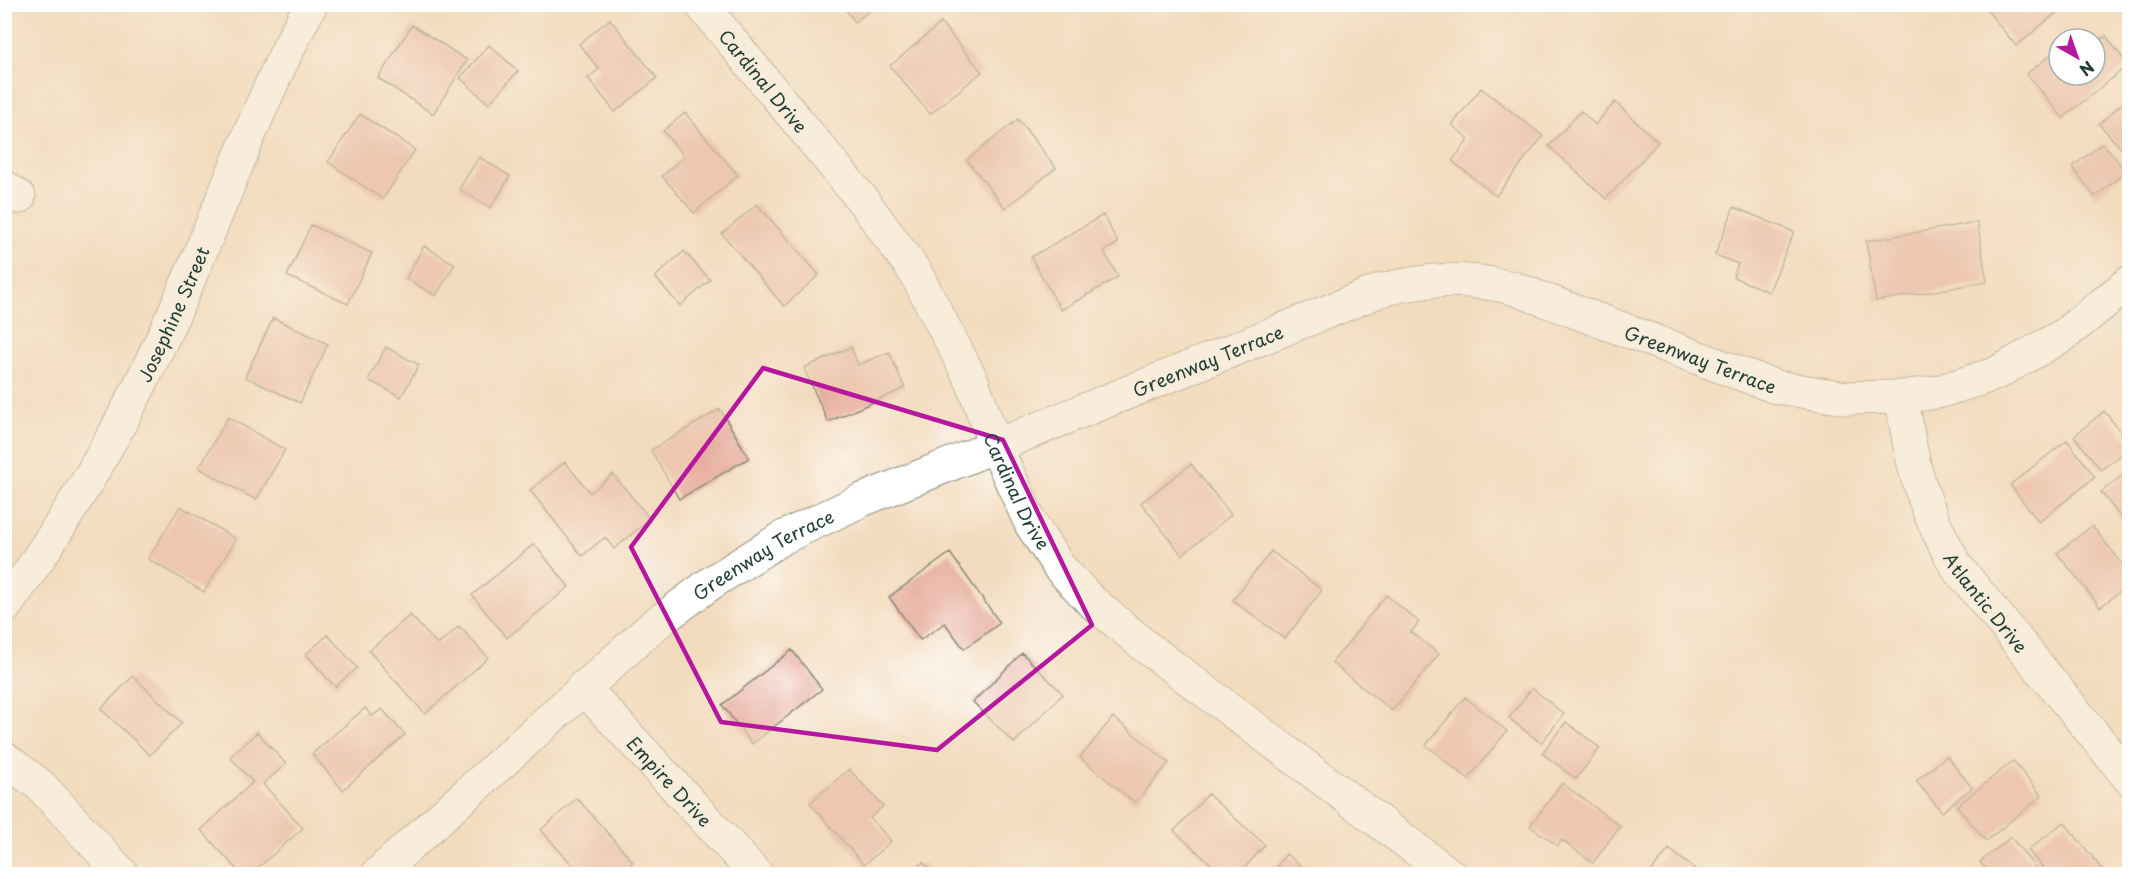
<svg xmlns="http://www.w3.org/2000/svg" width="2134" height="879" font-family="'Playpen Sans',sans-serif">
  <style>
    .building { fill: #e7ae9e }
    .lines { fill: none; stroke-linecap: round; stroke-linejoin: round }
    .minor-casing { stroke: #898c79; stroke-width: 35 }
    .minor { stroke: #fff; stroke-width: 33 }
    .marked { fill: none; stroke: #b5179e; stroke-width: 4.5; stroke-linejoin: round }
    .labels { text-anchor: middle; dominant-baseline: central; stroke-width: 6; stroke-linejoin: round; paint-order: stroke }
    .street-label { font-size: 18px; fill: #1f3d34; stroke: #fff }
  </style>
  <rect width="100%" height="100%" fill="#fff"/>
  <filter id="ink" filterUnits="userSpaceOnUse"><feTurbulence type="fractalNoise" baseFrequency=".0167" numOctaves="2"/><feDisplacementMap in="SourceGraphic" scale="12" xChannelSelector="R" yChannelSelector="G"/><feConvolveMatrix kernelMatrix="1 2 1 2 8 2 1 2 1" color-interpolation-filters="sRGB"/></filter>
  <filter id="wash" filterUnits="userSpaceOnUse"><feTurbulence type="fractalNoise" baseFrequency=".008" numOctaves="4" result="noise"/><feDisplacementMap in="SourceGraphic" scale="24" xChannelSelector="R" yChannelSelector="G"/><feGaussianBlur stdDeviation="1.35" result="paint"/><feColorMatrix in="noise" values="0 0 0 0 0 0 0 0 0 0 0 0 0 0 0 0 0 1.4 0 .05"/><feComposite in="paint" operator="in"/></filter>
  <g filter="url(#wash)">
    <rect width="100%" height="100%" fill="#f3dcbe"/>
    <g id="blocks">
      <path class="building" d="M841,4h37l-23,18z
        M1982,4h85l-51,42z
        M610,19l47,59 -42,34 -27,-34 11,-9 -20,-25z
        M941,23l41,49 -52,42 -40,-48z
        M412,25l55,35 -34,54 -55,-36z
        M2106,36l22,29 -65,53 -36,-44 32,-26v27h36v-30z
        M489,45l29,26 -29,33 -29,-26z
        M1481,88l62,48 -47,60 -44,-35 17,-22 -17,-14z
        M2127,99l3,3v56l-31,-34z
        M1615,102l43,40 -52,57 -57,-53 32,-35 14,14z
        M685,113l53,62 -44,38 -32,-37 22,-20 -21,-25z
        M360,114l55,36 -32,49 -55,-37z
        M1018,119l38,49 -51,40 -38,-48z
        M2103,143l23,28 -31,26 -23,-30z
        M479,157l31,19 -19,32 -32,-19z
        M757,204l62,71 -35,31 -62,-72z
        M1734,207l60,25 -25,60 -36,-15 5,-13 -23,-9z
        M1103,215l15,28 -14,8 14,26 -57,33 -30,-53z
        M1977,222l10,60 -111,19 -10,-60z
        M311,225l61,28 -24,51 -61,-28z
        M424,246l31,18 -19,32 -30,-18z
        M684,251l26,29 -30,26 -25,-29z
        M273,318l55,26 -28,59 -55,-26z
        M386,347l33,18 -18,32 -33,-17z
        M851,347l7,18 31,-13 16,36 -77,34 -24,-54z
        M720,409l29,49 -70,41 -28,-49z
        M2104,411l26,32v5l-29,22 -27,-34z
        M228,417l57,33 -29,50 -57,-32z
        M2067,440l28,37 -56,45 -29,-37z
        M565,462l25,31 23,-19 37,45 -36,30 -9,-12 -23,19 -52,-66z
        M1191,464l40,51 -49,40 -41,-52z
        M2128,471l2,48 -5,4 -24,-31z
        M180,506l56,33 -32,53 -56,-33z
        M2092,526l38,47v11l-30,23 -43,-54z
        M534,544l35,43 -62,51 -35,-43z
        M1271,551l51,39 -37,49 -52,-39z
        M950,553l50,70 -36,26 -19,-26 -25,17 -31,-43z
        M1386,595l33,27 -8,10 28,22 -47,57 -60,-48z
        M410,615l28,30 21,-19 29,32 -63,56 -56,-63z
        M328,635l29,33 -22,19 -29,-33z
        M792,650l30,39 -70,55 -30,-39z
        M1022,653l41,41 -49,49 -41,-41z
        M133,676l49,47 -32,32 -49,-46z
        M1532,688l32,26 -23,29 -32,-25z
        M1465,697l42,34 -39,48 -42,-34z
        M365,708l7,8 10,-7 23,26 -62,55 -31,-36z
        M1113,717l56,46 -34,40 -55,-45z
        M1566,722l34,26 -24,31 -34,-26z
        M257,732l29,32 -23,20 40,44 -52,46h-10l-40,-44 52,-48 -23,-25z
        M1947,756l25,32 -30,24 -26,-31z
        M2013,761l29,35 -56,45 -29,-35z
        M849,769l34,37 -13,12 21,23 -27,24 -54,-62z
        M1562,783l58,43 -27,37 -31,-23 -4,6 -28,-20z
        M1208,794l57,51 -26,29h-17l-48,-43z
        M577,798l56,64 -14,12h-52l8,-6 -34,-38z
        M2064,822l42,52h-58l-20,-24z
        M2011,837l26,33 -6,4h-41l-10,-12z
        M1669,849l32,25h-52z
        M1286,854l26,20h-41z
        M923,862l11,12h-25z"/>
    </g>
  </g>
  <g filter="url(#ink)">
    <use href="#blocks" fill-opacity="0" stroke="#898c79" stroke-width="1.5"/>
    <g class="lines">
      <g class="minor-casing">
        <g id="minor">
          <path id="s1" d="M701,4l163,198 51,70 57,109 23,64 36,79 29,44 30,32 55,46 304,228"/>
          <path d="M4,187l15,10"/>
          <path id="s2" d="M1902,397c9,68 20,110 55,170l173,212"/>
          <path id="s3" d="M4,608c62,-86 115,-175 159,-271 52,-110 90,-226 148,-333"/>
          <path id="s4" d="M583,687l173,187"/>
          <path d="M4,758l37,28 81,88"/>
          <path id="s5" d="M378,874l275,-248 58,-43 71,-45 80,-38 519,-210c50,-12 82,-13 132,-2l263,99 70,11 56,-1 36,-5 57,-18 69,-39 66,-53"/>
        </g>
      </g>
      <use href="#minor" class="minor"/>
    </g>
  </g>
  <path d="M0 0H2134V879H0ZM763,368l240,72 89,185 -155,125 -216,-28 -90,-175z" fill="#f3dcbe" fill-opacity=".55" fill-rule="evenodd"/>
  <path class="marked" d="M763,368l240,72 89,185 -155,125 -216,-28 -90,-175z"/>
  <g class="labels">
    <g class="street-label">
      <text stroke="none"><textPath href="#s1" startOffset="99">Cardinal Drive</textPath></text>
      <text stroke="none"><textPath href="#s3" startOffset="340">Josephine Street</textPath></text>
      <text stroke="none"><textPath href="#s5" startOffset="1509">Greenway Terrace</textPath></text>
      <text stroke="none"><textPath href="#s5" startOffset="988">Greenway Terrace</textPath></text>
      <text stroke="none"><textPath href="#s1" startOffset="585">Cardinal Drive</textPath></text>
      <text stroke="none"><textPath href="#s5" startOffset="502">Greenway Terrace</textPath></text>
      <text stroke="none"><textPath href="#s2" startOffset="226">Atlantic Drive</textPath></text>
      <text stroke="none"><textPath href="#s4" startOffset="128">Empire Drive</textPath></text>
    </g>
  </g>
  <rect width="2134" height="879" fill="none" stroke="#fff" stroke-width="24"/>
  <g transform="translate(2077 57) rotate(140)"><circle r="28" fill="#ffffff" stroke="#a5b1ae" stroke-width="1.5"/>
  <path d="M0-4.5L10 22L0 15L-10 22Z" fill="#b5179e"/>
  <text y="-9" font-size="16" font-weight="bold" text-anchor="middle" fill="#1f3d34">N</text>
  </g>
</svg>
